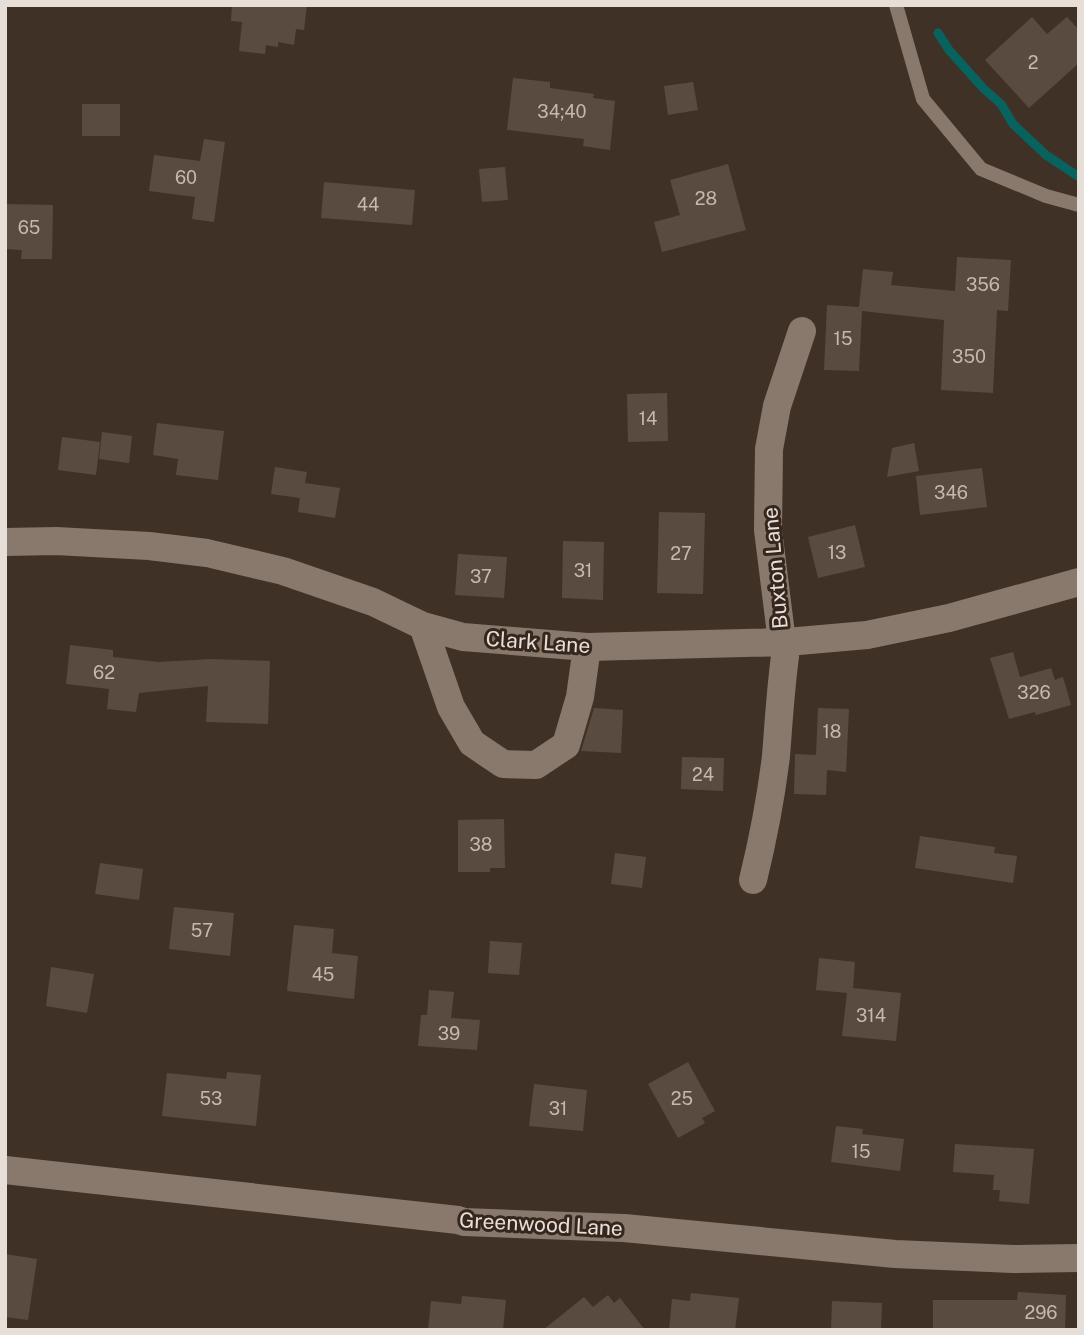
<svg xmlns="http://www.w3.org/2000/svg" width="1084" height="1335" font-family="'Public Sans',sans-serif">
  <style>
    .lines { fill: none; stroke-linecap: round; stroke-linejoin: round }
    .stream { stroke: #08625d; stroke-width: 9 }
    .building { fill: #5a4b40 }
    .lane { stroke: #89796d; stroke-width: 14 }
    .street { stroke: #89796d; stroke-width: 28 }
    .labels { text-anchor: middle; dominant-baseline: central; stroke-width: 6; stroke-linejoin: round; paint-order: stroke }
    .number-label { font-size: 18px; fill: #c4b9b1 }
    .street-label { font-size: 21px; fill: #e7ded7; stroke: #35271d }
  </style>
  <rect width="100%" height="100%" fill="#403127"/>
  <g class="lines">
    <path class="stream" d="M938,33l11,17 34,38 18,16 12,20 33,31 33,22"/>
  </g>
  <path class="building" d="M232,5h75l-3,25 -8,-1 -2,16 -16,-3v5l-12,-2 -1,9 -26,-3 3,-29 -11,-1z
    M1032,17l15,17 20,-17 12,13v33l-50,45 -44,-48z
    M513,78l37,4v6l44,6 -1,4 22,3 -5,49 -27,-4 1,-7 -77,-9z
    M693,82l5,28 -30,5 -4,-29z
    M82,104h38v32h-38z
    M204,139l21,3 -11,80 -22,-3 3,-22 -46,-6 5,-36 46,6z
    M728,164l18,66 -84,22 -8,-30 26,-7 -10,-35z
    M505,167l3,33 -26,2 -3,-33z
    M324,182l91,8 -3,35 -91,-7z
    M5,204l48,1 -1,54h-31l1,-9 -17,-1z
    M957,257l54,3 -3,51 -11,-1 -4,83 -52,-3 3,-70 -82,-9 -3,60 -35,-1 3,-65 32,2 4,-38 30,3 -2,13 64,6z
    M667,393l1,48 -40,1 -1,-48z
    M157,423l67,8 -6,49 -42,-5 2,-16 -25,-4z
    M102,432l30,4 -3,27 -30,-4z
    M62,437l38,5 -4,33 -38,-5z
    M914,443l5,28 -32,6 5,-29z
    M275,467l32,5 -2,11 35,5 -5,30 -37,-6 2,-14 -29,-4z
    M982,468l5,39 -67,8 -4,-39z
    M659,512l46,1 -2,81 -46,-1z
    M855,525l10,42 -47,11 -10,-41z
    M563,541l41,1 -1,58 -41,-2z
    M458,554l49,3 -3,41 -49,-3z
    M70,645l43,5v7l45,5 54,-3 58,2 -2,63 -62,-2 2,-36 -69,7 -3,19 -29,-3 2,-20 -43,-5z
    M1013,652l7,25 31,-9 4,12 8,-3 8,28 -35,10 -1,-3 -26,7 -19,-61z
    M594,708l29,2 -2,43 -40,-2z
    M818,708l31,1 -3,63 -19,-2 -1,25 -32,-1 1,-40 21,1z
    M682,757l42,1 -1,33 -42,-2z
    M504,819l1,49h-15v4h-32v-52z
    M920,836l75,11 -1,6 23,3 -4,27 -98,-15z
    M615,853l31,4 -4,31 -31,-4z
    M100,863l43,6 -4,31 -44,-6z
    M174,907l60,6 -4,43 -61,-7z
    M294,925l40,4 -2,24 26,3 -4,43 -67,-8z
    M490,941l32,2 -3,32 -31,-2z
    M819,958l36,4 -2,26 48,5 -5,48 -54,-5 5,-43 -31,-3z
    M51,967l43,7 -7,39 -41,-7z
    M429,990l25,2 -3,26 29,2 -3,30 -59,-4 3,-31h6z
    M688,1062l27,49 -13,7 3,5 -27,15 -30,-54z
    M227,1072l34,3 -5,51 -94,-10 5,-43 59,6z
    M534,1084l53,6 -4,41 -54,-5z
    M836,1126l27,3 -1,5 42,5 -4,32 -69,-9z
    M955,1144l79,5 -5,55 -30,-3 1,-11h-7l1,-15 -41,-3z
    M5,1254l32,5 -9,61 -23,-3z
    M1018,1292l48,3 -1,35h-132v-30h84z
    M691,1293l48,5 -4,32h-66l3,-31 18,2z
    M608,1295l6,8 6,-5 25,32h-102l41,-33 9,10z
    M462,1296l44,4 -3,30h-75l3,-29 30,3z
    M832,1301l50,2 -1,27h-50z"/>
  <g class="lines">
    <path class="lane" d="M896,5l27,94 58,70 65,27 33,9"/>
    <path class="street" d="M5,542l51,-1 93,5 58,7 76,18 90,31 50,24 40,11 124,10 200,-5 80,-7 82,-17 130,-36
      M423,626l28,81 21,36 31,21 33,1 30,-20 14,-48 7,-50
      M782,642l-14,-112 1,-81 8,-43 25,-75
      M753,880c10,-41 18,-82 23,-124 3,-38 5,-76 11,-114
      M5,1170l453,50 6,2 160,6 271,26 118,5 66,-1"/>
  </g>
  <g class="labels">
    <g class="number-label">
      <text x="1033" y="62">2</text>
      <text x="562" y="111">34;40</text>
      <text x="186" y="177">60</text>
      <text x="706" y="198">28</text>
      <text x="368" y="204">44</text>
      <text x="29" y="227">65</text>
      <text x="983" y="284">356</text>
      <text x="843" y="338">15</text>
      <text x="969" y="356">350</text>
      <text x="648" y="418">14</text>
      <text x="951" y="492">346</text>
      <text x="837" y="552">13</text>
      <text x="681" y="553">27</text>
      <text x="583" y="570">31</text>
      <text x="481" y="576">37</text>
      <text x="104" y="672">62</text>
      <text x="1034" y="692">326</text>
      <text x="832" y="731">18</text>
      <text x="703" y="774">24</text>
      <text x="481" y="844">38</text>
      <text x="202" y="930">57</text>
      <text x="323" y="974">45</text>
      <text x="871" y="1015">314</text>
      <text x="449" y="1033">39</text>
      <text x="211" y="1098">53</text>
      <text x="682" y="1098">25</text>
      <text x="558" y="1108">31</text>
      <text x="861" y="1151">15</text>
      <text x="1041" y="1312">296</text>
    </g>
    <g class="street-label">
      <text transform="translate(775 568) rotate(-95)">Buxton Lane</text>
      <text transform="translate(538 642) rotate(4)">Clark Lane</text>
      <text transform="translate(541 1224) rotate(3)">Greenwood Lane</text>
    </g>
  </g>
  <rect width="1084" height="1335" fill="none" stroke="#e7ded7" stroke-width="14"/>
</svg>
